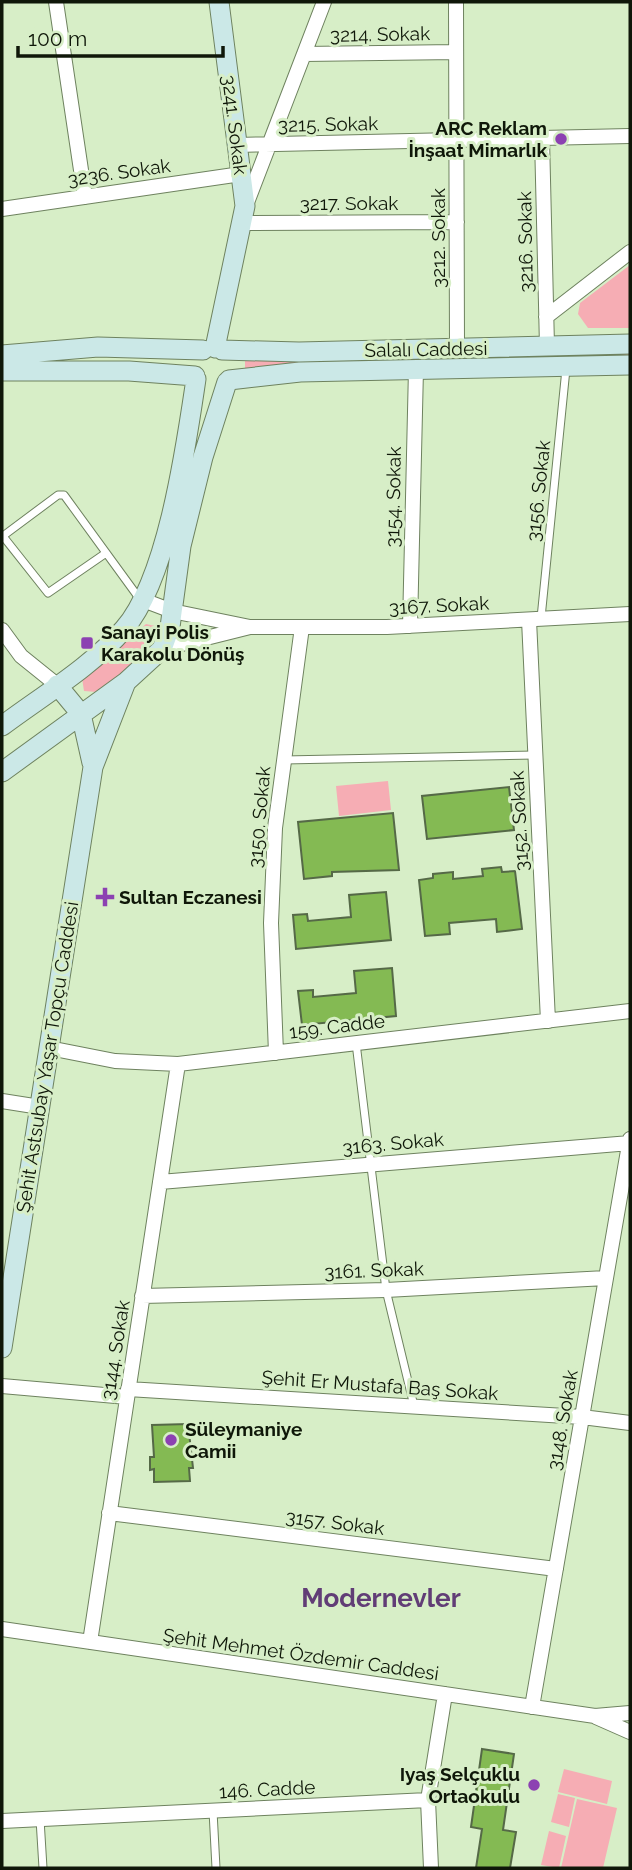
<svg xmlns="http://www.w3.org/2000/svg" width="632" height="1870" font-family="Raleway,sans-serif">
  <style>
    .green { fill: #f6adb4 }
    .building { fill: #84ba53; stroke: #556947; stroke-width: 2 }
    .lines { fill: none; stroke-linecap: round; stroke-linejoin: round }
    .lane-casing { stroke: #6e825f; stroke-width: 9 }
    .street-casing { stroke: #6e825f; stroke-width: 16 }
    .secondary-casing { stroke: #6e825f; stroke-width: 21 }
    .lane { stroke: #fff; stroke-width: 7 }
    .street { stroke: #fff; stroke-width: 14 }
    .secondary { stroke: #cbe8e7; stroke-width: 19 }
    .poi-dot { fill: #8c41b2; stroke: #d7eec7; stroke-width: 2.5 }
    .labels { text-anchor: middle; dominant-baseline: central; stroke-width: 6; stroke-linejoin: round; paint-order: stroke }
    .street-label { font-size: 19px; fill: #0f1709; stroke: #d7eec7 }
    .poi-label { font-size: 19px; font-weight: bold; fill: #0f1709; stroke: #d7eec7; text-anchor: start }
    .district-label { font-size: 26px; font-weight: bold; fill: #613d76; stroke: #d7eec7 }
  </style>
  <rect width="100%" height="100%" fill="#d7eec7"/>
  <path class="green" d="M630,265v63h-42l-10,-14 2,-11z
    M630,351v7l-385,12v-11z
    M146,624l9,2 1,12 -15,20 -44,34 -13,-1 -2,-13z
    M388,781l3,29 -52,6 -3,-30z
    M564,1769l48,12 -5,23 -49,-12z
    M558,1794l17,4 -6,29 -18,-5z
    M577,1799l40,9 -14,60h-42z
    M549,1831l17,5 -7,32 -18,-3z"/>
  <path class="building" d="M509,787l5,43 -87,9 -5,-43z
    M393,813l6,57 -67,2v4l-28,3 -6,-57z
    M501,867l1,5 13,-1 7,58 -25,3 -1,-13 -47,4 1,11 -25,2 -6,-56 14,-2v-4l20,-2v7l30,-3 -1,-7z
    M386,892l5,48 -95,9 -3,-34 14,-1 1,7 43,-4 -2,-22z
    M392,968l4,48 -94,9 -4,-34 15,-1v7l43,-4 -2,-22z
    M188,1424l5,44h-4l1,13 -36,1v-13l-4,1v-13h4l-2,-32z
    M482,1749l32,5 -11,76 13,2 -6,36h-34l6,-39 -11,-2z"/>
  <g class="lines">
    <g class="lane-casing">
      <path id="lane" d="M2,535l46,58 58,-40
        M3,536l55,-41h6l75,103
        M541,618l25,-249
        M284,760l251,-5
        M356,1043l30,247 28,116
        M213,1811l3,57
        M40,1819l3,49"/>
    </g>
    <g class="street-casing">
      <path id="street" d="M56,2l29,195
        M456,2l1,346
        M304,54l152,-2
        M542,138l5,208
        M237,145l393,-9
        M246,205l78,-203
        M2,209l239,-35
        M242,223l215,-1
        M546,317l84,-65
        M143,600l29,11 78,16 -88,22
        M529,620l19,401
        M410,626l6,-257
        M250,627h137l243,-13
        M2,630l19,26 36,29
        M49,1048l66,13 63,3 452,-53
        M276,1053l-5,-130 4,-95 27,-201
        M2,1101l38,6
        M160,1182l470,-39
        M142,1296l244,-6 220,-12
        M2,1386l125,11
        M128,1389l454,28 48,6
        M109,1513l447,56
        M2,1629l593,87 35,-3
        M90,1642l88,-578
        M532,1707l98,-568
        M596,1717l34,15
        M428,1800l3,68
        M2,1821l426,-21 17,-106"/>
    </g>
    <g class="secondary-casing">
      <path id="secondary" d="M215,348l30,-142 -26,-204
        M222,350l77,2 331,-8
        M2,355l96,-8 105,3
        M2,371h127l66,5
        M229,380l71,-8 330,-7
        M57,685l24,29 11,49
        M2,726c40,-30 89,-59 122,-97 44,-51 62,-183 72,-250
        M2,772l124,-90 36,-33 8,-22 11,-81 22,-89 24,-75
        M2,1348l91,-581 33,-85"/>
    </g>
    <use href="#lane" class="lane"/>
    <use href="#street" class="street"/>
    <use href="#secondary" class="secondary"/>
  </g>
  <g class="poi-dot">
    <circle cx="561" cy="139" r="7"/>
    <rect x="80" y="636" width="14" height="14" rx="3.5"/>
    <path d="M101.5 886.5h7v7h7v7h-7v7h-7v-7h-7v-7h7z"/>
    <circle cx="171" cy="1440" r="7"/>
    <circle cx="534" cy="1785" r="7"/>
  </g>
  <g class="labels">
    <g class="street-label">
      <text transform="translate(380 34) rotate(-1)">3214. Sokak</text>
      <text transform="translate(328 124) rotate(-1)">3215. Sokak</text>
      <text transform="translate(235 125) rotate(83)">3241. Sokak</text>
      <text transform="translate(119 172) rotate(-8)">3236. Sokak</text>
      <text x="349" y="203">3217. Sokak</text>
      <text transform="translate(438 238) rotate(-90)">3212. Sokak</text>
      <text transform="translate(525 242) rotate(-91)">3216. Sokak</text>
      <text transform="translate(426 349) rotate(-1)">Salalı Caddesi</text>
      <text transform="translate(538 491) rotate(-84)">3156. Sokak</text>
      <text transform="translate(393 497) rotate(-89)">3154. Sokak</text>
      <text transform="translate(439 605) rotate(-3)">3167. Sokak</text>
      <text transform="translate(259 817) rotate(-85)">3150. Sokak</text>
      <text transform="translate(519 821) rotate(-93)">3152. Sokak</text>
      <text transform="translate(337 1026) rotate(-7)">159. Cadde</text>
      <text transform="translate(47 1057) rotate(-81)">Şehit Astsubay Yaşar Topçu Caddesi</text>
      <text transform="translate(393 1143) rotate(-5)">3163. Sokak</text>
      <text transform="translate(374 1270) rotate(-2)">3161. Sokak</text>
      <text transform="translate(115 1350) rotate(-81)">3144. Sokak</text>
      <text transform="translate(380 1385) rotate(4)">Şehit Er Mustafa Baş Sokak</text>
      <text transform="translate(562 1420) rotate(-80)">3148. Sokak</text>
      <text transform="translate(335 1522) rotate(7)">3157. Sokak</text>
      <text transform="translate(301 1654) rotate(8)">Şehit Mehmet Özdemir Caddesi</text>
      <text transform="translate(267 1789) rotate(-3)">146. Cadde</text>
    </g>
    <g class="poi-label">
      <text x="547" y="128" text-anchor="end">ARC Reklam<tspan x="547" dy="22">İnşaat Mimarlık</tspan></text>
      <text x="101" y="632">Sanayi Polis<tspan x="101" dy="22">Karakolu Dönüş</tspan></text>
      <text x="119" y="897">Sultan Eczanesi</text>
      <text x="185" y="1429">Süleymaniye<tspan x="185" dy="22">Camii</tspan></text>
      <text x="520" y="1774" text-anchor="end">Iyaş Selçuklu<tspan x="520" dy="22">Ortaokulu</tspan></text>
    </g>
    <g class="district-label">
      <text x="381" y="1598">Modernevler</text>
    </g>
  </g>
  <rect width="632" height="1870" fill="none" stroke="#0f1709" stroke-width="7"/>
  <path d="M18 46v10h205v-10" fill="none" stroke="#0f1709" stroke-width="3.5"/>
  <text x="28" y="46" font-size="21" fill="#0f1709" stroke="#d7eec7" stroke-width="5" paint-order="stroke">100 m</text>
</svg>
